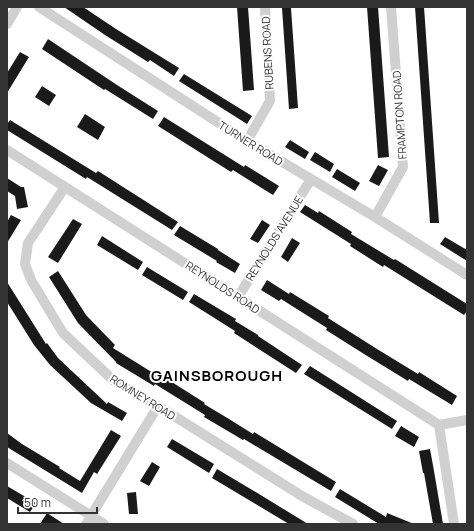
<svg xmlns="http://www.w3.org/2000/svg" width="474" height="531" font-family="Manrope,sans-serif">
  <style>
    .building { fill: #1a1a1a }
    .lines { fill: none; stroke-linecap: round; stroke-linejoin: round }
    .street { stroke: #d0d0d0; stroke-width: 10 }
    .labels { text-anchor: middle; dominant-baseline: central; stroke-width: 4; stroke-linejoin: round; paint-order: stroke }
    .street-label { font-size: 11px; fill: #333; stroke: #fff }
    .district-label { font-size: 15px; font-weight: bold; letter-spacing: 1px; fill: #000; stroke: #fff }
  </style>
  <rect width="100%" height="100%" fill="#fff"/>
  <path class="building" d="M64,7h19l33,22 63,39 -5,8 -24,-16 -2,2 -43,-27z
    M237,7h11l6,83 -11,1z
    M367,7h11l11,150 -11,1z
    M415,7h9l15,216h-9z
    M282,8h9l7,100 -9,1z
    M48,39l69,46 41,26 -5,8 -48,-30 -1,1 -62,-41z
    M20,52l9,5 -22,36v-20z
    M184,74l68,42 -5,8 -68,-43z
    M42,86l14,9 -7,11 -14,-9z
    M85,114l20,13 -7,13 -21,-13z
    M164,117l80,50 1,-2 34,21 -6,9 -40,-25 -2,2 -73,-46z
    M10,120l86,53 2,-2 80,51 -6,8 -85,-53 -1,2 -79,-49v-6z
    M290,140l19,12 -4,7 -20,-12z
    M315,152l19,12 -4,8 -20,-12z
    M378,165l10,5 -9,16 -10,-5z
    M337,169l23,14 -5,8 -23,-14z
    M7,178l14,9h3l4,20 -11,2 -2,-13 -8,-5z
    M305,205l13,8 1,-2 33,21 -1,2 43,26 1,-1 72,45v7l-3,4 -80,-50 -1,2 -33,-21 1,-2 -51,-32z
    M11,215l10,5 -14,23v-21z
    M73,219l9,5 -24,39 -10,-6z
    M262,220l8,5 -12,18 -8,-4z
    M180,226l38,23v1l22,14 -5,9 -19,-11 1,-1 -43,-26z
    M102,236l41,26 -5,8 -41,-25z
    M445,237l22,13v11l-27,-17z
    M292,238l8,5 -12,19 -7,-5z
    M147,267l41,25 -5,8 -41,-25z
    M58,271l28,44 29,30 -2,3 53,33 1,-2 38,24 -1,1 25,15 24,15 1,-2 82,50 -5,9 -87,-52 -1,1 -39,-23 1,-2 -50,-31 -1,2 -38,-23v-1l-38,-39 -29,-46z
    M267,280l22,14 1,-2 39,24 -1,2 49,31 41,25 1,-2 38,24 -5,9 -43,-26 -1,2 -44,-27 -38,-24 1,-2 -46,-29 -2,2 -18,-11z
    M7,282l39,62 1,-1 11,15 49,46 1,-2 19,11 -5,8 -31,-18 -41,-38 -16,-20 -27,-43z
    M194,294l42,25 -1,2 23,14v1l44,29 -6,8 -62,-40 1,-2 -46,-29z
    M310,366l87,55 -5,8 -88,-55z
    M401,426l18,11 -5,10 -19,-11z
    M111,430l10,6 -24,38 -3,-2 -12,21 -75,-46v-14l15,11 38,23 -1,1 21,13z
    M172,439l42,25 -5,9 -42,-26z
    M430,449l4,22 9,53h-10l-9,-51h-1l-4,-22z
    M152,462l8,5 -11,19 -9,-5z
    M217,469l42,25 49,30h-19l-77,-46z
    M7,486l29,17 -6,9 -23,-14z
    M340,489l46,28 1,-4 27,11h-35l-44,-27z
    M136,492l2,22h-9l-2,-21z
    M47,513l17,11h-24z"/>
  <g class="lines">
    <path class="street" d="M39,7l208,134 128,76 92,58
      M7,24l10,-17
      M247,141l23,-40 -5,-94
      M7,150l432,275
      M65,187l-37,56 -3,21 6,16 32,53 51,48 44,25 144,90 51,28
      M375,217l28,-50 -12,-160
      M238,297l73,-118
      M439,425l15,99
      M439,425l28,-5
      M7,463l97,61
      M86,524l72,-118"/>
  </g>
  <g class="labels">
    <g class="street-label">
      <text transform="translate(267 53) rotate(-93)">RUBENS ROAD</text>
      <text transform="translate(399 115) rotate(-94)">FRAMPTON ROAD</text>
      <text transform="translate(251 143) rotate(32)">TURNER ROAD</text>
      <text transform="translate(274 238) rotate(-58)">REYNOLDS AVENUE</text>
      <text transform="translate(223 287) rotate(33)">REYNOLDS ROAD</text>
      <text transform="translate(143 397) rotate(32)">ROMNEY ROAD</text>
    </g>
    <g class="district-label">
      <text x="217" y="375">GAINSBOROUGH</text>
    </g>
  </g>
  <rect width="474" height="531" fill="none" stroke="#333333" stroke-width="16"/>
  <path d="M18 507v6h79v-6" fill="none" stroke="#333333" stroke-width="2"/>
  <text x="24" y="507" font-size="12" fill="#333333" stroke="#ffffff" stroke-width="3" paint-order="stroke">50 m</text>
</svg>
